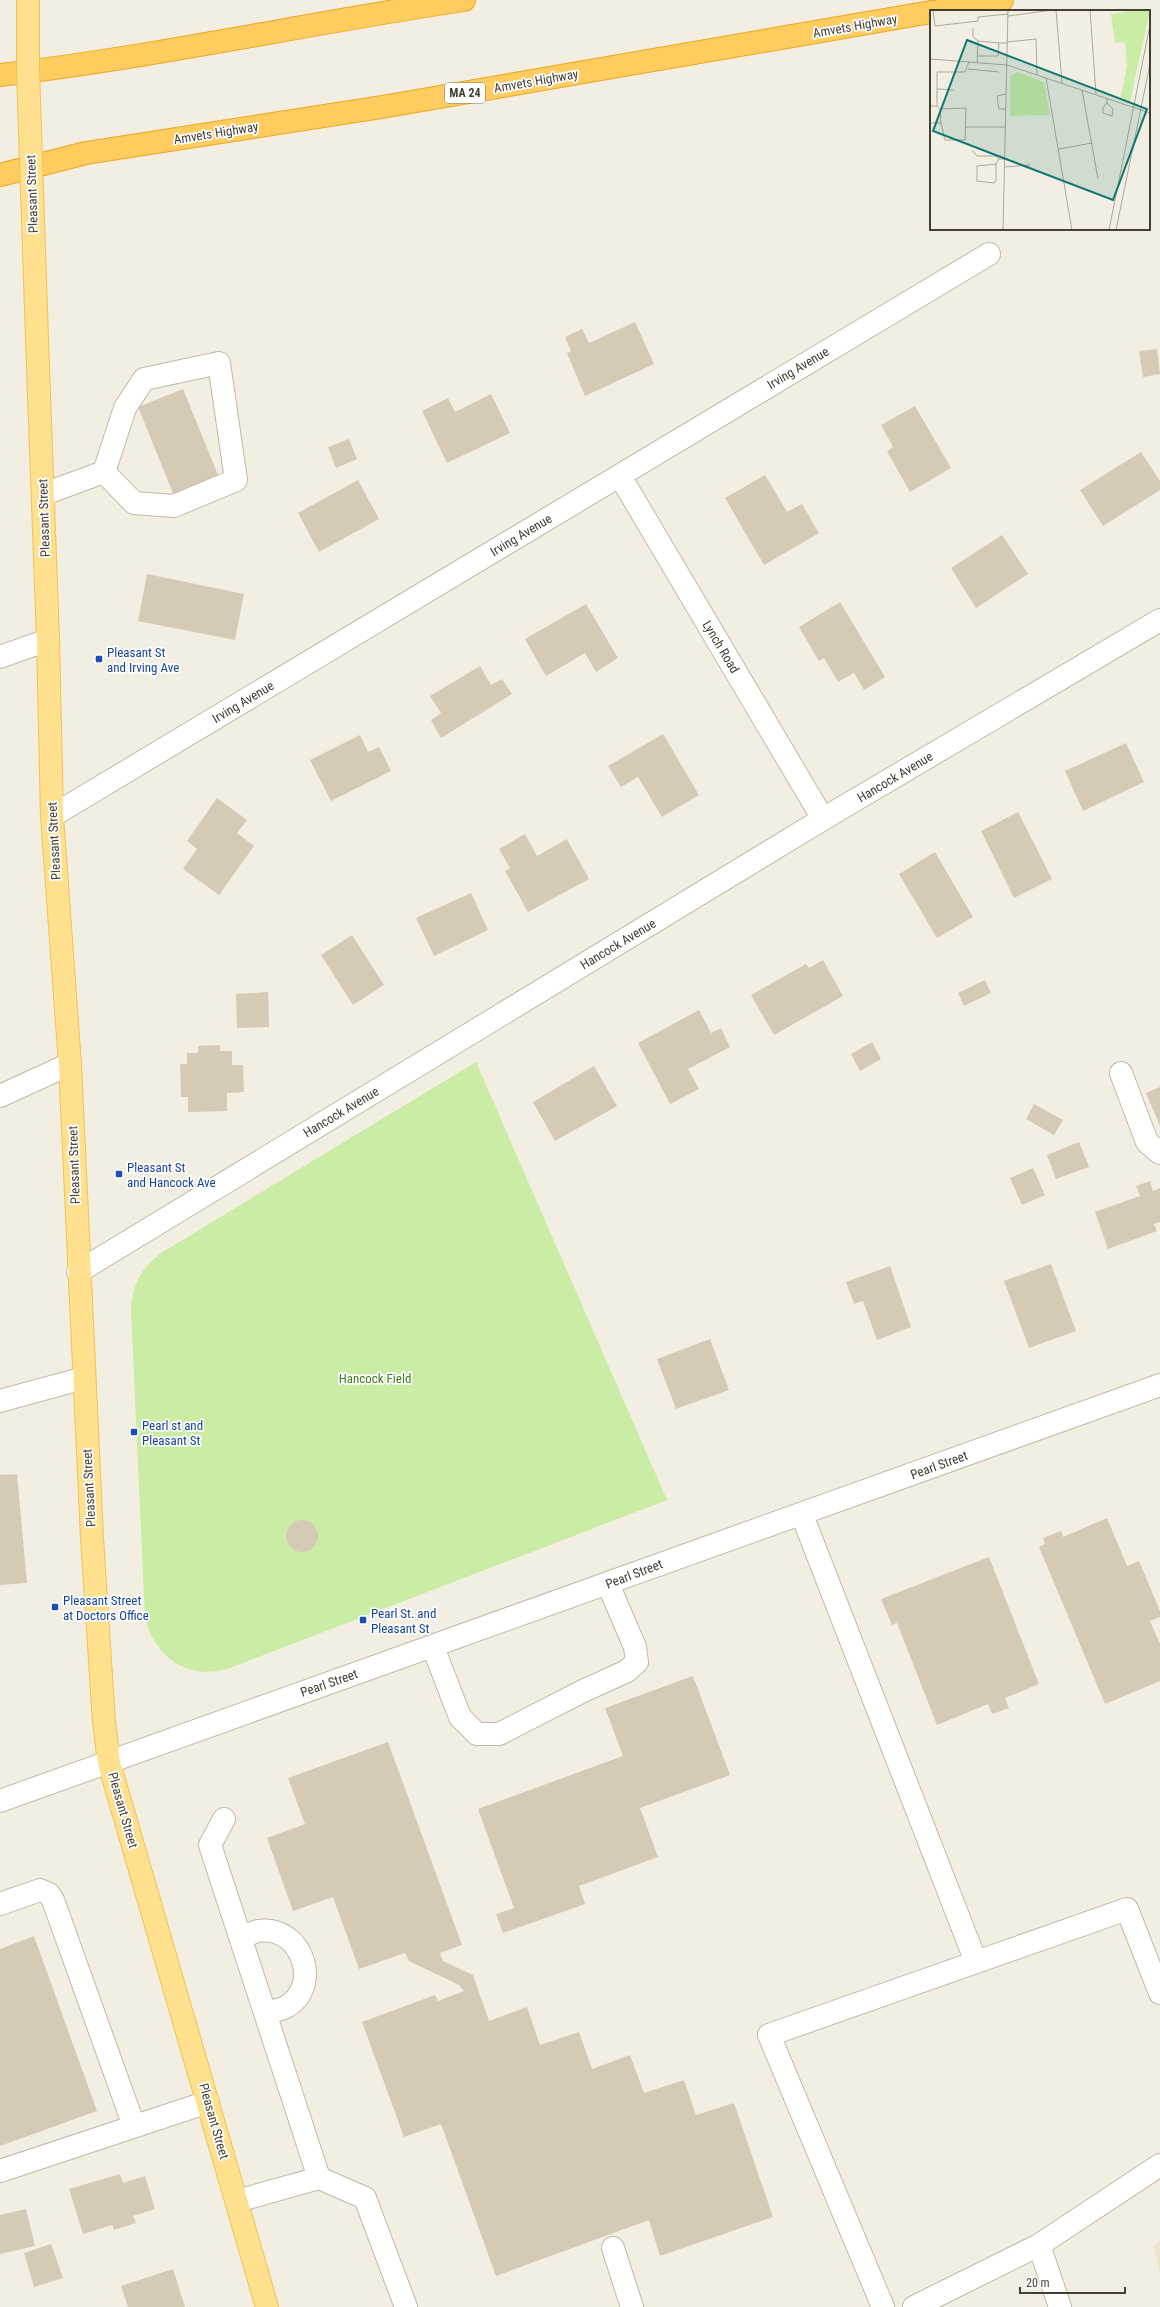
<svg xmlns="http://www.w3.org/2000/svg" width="1160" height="2307" font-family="'Roboto Condensed',sans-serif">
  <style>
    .education { fill: #eee4ca }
    .green { fill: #cbeca5 }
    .building { fill: #d5cab6 }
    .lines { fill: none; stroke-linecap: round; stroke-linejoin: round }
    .minor-casing { stroke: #c2b9a6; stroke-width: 24 }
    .major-casing { stroke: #f0c253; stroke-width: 24 }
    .highway-casing { stroke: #eea521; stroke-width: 24 }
    .minor { stroke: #fff; stroke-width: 22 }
    .major { stroke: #ffe08e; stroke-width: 22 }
    .highway { stroke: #ffcc60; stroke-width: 22 }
    .major-bridge-casing { stroke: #f0c253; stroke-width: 24; stroke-linecap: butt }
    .major-bridge { stroke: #ffe08e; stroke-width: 22 }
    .transit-dot { fill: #1a4fb4; stroke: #fff; stroke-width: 1.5 }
    .labels { text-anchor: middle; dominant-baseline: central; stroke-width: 3.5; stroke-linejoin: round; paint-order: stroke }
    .shield { fill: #fff; stroke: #7d7870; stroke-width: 1 }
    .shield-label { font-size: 12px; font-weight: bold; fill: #453e32 }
    .street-label { font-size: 13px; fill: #453e32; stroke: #fff }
    .transit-label { font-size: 13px; fill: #164399; stroke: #fff; text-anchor: start }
    .park-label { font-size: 13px; fill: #427c20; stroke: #fff }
    .inset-road { fill: none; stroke: #ada89c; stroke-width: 1 }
    .view { fill: #0f766e; fill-opacity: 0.15; stroke: #0f766e; stroke-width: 2 }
    .inset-edge { fill: none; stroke: #453e32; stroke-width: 2 }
  </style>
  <rect width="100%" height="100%" fill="#f3eee2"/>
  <path class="education" d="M1160,2241v33l-7,-28z"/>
  <path class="green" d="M476,1062l191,438 -437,168c-42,13 -74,-9 -85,-50l-14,-308c1,-25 10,-42 30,-57z"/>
  <path class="building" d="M635,322l19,42 -69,32 -18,-43 4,-2 -6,-14 17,-8 7,14z
    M1157,349l3,25 -17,3 -4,-26z
    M183,389l37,91 -45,18 -37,-91z
    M491,394l19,39 -63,30 -25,-52 26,-13 7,14z
    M915,406l36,62 -41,24 -23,-41 6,-4 -12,-22z
    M349,439l8,20 -21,9 -8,-21z
    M1141,452l19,29v9l-57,36 -23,-36z
    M765,475l22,37 15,-8 17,29 -55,32 -39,-67z
    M358,480l21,39 -60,33 -21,-39z
    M1002,535l26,39 -52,34 -25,-40z
    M147,574l97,20 -9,46 -97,-19z
    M840,602l45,75 -21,13 -10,-17 -16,9 -14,-24 -5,3 -20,-34z
    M586,604l32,54 -22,14 -11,-19 -39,23 -21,-37z
    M480,666l11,19 11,-6 10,15 -71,44 -10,-18 10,-7 -11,-17z
    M663,734l36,61 -37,22 -24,-40 -17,10 -13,-21z
    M360,735l8,17 11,-5 12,24 -60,30 -21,-41z
    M1126,743l18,39 -61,29 -18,-40z
    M217,798l30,22 -10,13 17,13 -35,49 -36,-26 14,-20 -10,-8z
    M1018,812l34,67 -38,19 -33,-67z
    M525,834l12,22 30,-17 22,40 -61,33 -23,-41 5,-3 -11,-19z
    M935,852l38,65 -36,21 -38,-64z
    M471,893l17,37 -54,26 -18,-38z
    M352,935l32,50 -31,20 -32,-50z
    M823,960l20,36 -69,39 -23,-40 55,-31 3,4z
    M985,980l6,13 -27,13 -6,-13z
    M268,992l1,35 -32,1 -1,-34z
    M699,1010l12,23 10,-5 9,19 -42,22 11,20 -29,15 -32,-61z
    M872,1042l9,17 -21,12 -9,-17z
    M220,1045v6h12v14h11l1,27 -17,1v18l-39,1v-15h-7l-1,-33h7v-11h11v-7z
    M594,1066l23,40 -62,35 -22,-39z
    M1160,1087v39l-14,-33z
    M1034,1104l29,16 -9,15 -28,-16z
    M1079,1142l10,25 -33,12 -9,-24z
    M1033,1168l12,27 -23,10 -12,-27z
    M1150,1181l3,10 7,-3v34l-6,2 3,7 -49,18 -13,-37 45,-16 -4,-10z
    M1051,1264l25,67 -47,17 -25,-67z
    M890,1266l21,61 -34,13 -14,-39 -9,3 -8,-22z
    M710,1339l19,51 -53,19 -19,-50z
    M17,1474l10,109 -27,2v-110z
    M1107,1518l20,48 12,-5 21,50v6l-10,4 10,23v37l-55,23 -66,-157 6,-3 -2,-6 18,-7 2,6z
    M286 1536a16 16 0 1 1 32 0a16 16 0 1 1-32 0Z
    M989,1557l50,127 -34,14 4,10 -17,6 -4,-10 -51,21 -40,-102 -5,2 -11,-26z
    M693,1676l37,99 -90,33 18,49 -79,29 6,18 -82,29 -7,-19 18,-6 -36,-99 145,-53 -18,-48z
    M388,1742l74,203 -22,8 3,8 30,14 16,46 38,-14 13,38 39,-13 13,37 38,-14 14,38 40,-13 12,35 38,-12 39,114 -113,39 -11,-36 -153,56 -55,-152 -37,13 -42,-115 73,-27 3,6 26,-10 -5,-6 -50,-24 -4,-8 -46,16 -26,-72 -40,14 -26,-73 38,-14 -17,-46z
    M34,1936l63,175 -97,35v-197z
    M120,2174l3,9 22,-7 10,33 -22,7 3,7 -22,7 -2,-5 -29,9 -14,-45z
    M26,2209l9,37 -35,8v-39z
    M51,2244l12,34 -29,9 -10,-34z
    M173,2269l12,38h-57l-7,-21z"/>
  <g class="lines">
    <g class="minor-casing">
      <path id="minor" d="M620,476l203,343
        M44,494l60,-22 21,-64 19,-29 75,-16 17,117 -62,26 -40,-3 -30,-31
        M0,657l48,-17
        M52,816l937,-562
        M1121,1073l26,69 13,11
        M0,1096l70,-32
        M78,1272l745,-453 337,-199
        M0,1401l84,-23
        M802,1515l174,447
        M433,1647l27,70 17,17h22l84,-43 44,-20 10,-9 -2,-15 -27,-63
        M0,1801l1160,-416
        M224,1819l-14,26 109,333
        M0,1904l40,-14 9,4 4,6 81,226
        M241,1938c5,-2 12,-6 17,-7 44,-7 66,57 26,77 -5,2 -12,3 -18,4
        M0,2171l208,-69
        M237,2201l82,-23 46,20 41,109
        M613,2248l19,59
        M883,2307l-114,-272 358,-126 33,84
        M914,2307l125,-62
        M1060,2307l-21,-62 121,-80"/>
    </g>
    <g class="major-casing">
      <path id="major" d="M37,339l11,301 4,176 18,248 22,474 12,184 5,41 158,544"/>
    </g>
    <g class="highway-casing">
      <path id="highway" d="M939,11l63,-11
        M0,75c156,-18 309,-52 464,-75
        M0,175l86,-22 296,-46 549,-95"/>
    </g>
    <use href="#minor" class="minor"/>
    <use href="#major" class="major"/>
    <use href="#highway" class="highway"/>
    <g class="major-bridge-casing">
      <path id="major-bridge" d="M28,0v71l9,268"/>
    </g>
    <use href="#major-bridge" class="major-bridge"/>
  </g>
  <g class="transit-dot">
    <rect x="95" y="655" width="8" height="8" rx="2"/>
    <rect x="115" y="1170" width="8" height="8" rx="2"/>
    <rect x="130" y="1428" width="8" height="8" rx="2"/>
    <rect x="51" y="1603" width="8" height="8" rx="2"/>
    <rect x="359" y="1616" width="8" height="8" rx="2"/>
  </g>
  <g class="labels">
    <rect class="shield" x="445" y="83" width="40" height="20" rx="3"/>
    <g class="shield-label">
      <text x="465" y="93">MA 24</text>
    </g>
    <g class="street-label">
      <text transform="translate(855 26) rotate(-10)">Amvets Highway</text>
      <text transform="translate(536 81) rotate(-10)">Amvets Highway</text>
      <text transform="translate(216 133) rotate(-9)">Amvets Highway</text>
      <text transform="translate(32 194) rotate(-92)">Pleasant Street</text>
      <text transform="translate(798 368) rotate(-31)">Irving Avenue</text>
      <text transform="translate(44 518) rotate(-92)">Pleasant Street</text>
      <text transform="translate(521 535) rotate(-31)">Irving Avenue</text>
      <text transform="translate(721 647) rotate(59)">Lynch Road</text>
      <text transform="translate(243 702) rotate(-31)">Irving Avenue</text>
      <text transform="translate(895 777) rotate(-31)">Hancock Avenue</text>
      <text transform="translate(54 841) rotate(-93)">Pleasant Street</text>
      <text transform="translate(618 944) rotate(-31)">Hancock Avenue</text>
      <text transform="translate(341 1112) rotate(-31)">Hancock Avenue</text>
      <text transform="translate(74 1165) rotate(-92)">Pleasant Street</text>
      <text transform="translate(939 1465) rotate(-20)">Pearl Street</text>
      <text transform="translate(89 1488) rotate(-93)">Pleasant Street</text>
      <text transform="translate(634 1574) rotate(-21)">Pearl Street</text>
      <text transform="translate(329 1683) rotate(-19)">Pearl Street</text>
      <text transform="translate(123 1810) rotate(74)">Pleasant Street</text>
      <text transform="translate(214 2121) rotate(74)">Pleasant Street</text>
    </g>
    <g class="transit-label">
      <text x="107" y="652">Pleasant St<tspan x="107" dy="15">and Irving Ave</tspan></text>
      <text x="127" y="1167">Pleasant St<tspan x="127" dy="15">and Hancock Ave</tspan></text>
      <text x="142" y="1425">Pearl st and<tspan x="142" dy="15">Pleasant St</tspan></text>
      <text x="63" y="1600">Pleasant Street<tspan x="63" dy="15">at Doctors Office</tspan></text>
      <text x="371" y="1613">Pearl St. and<tspan x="371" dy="15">Pleasant St</tspan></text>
    </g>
    <g class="park-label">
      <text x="375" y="1378">Hancock Field</text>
    </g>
  </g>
  <g transform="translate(930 10)">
    <rect width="220" height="220" fill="#f3eee2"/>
    <path d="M206,0h14l-20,92 -9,-5 6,-31 -2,-24 -10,1 -4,-29zM87,62l27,10 6,33 -40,1v-40z" fill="#cbeca5"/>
    <path class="inset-road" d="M3,0l2,16 43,-5v-4l30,-3M126,0l6,73M160,0l6,84M78,6l45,-6M43,18v9l5,4 -1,22M48,31l21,2M77,32l29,-3 1,36M48,46h20l1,-13h8M0,49l77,6 143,48M38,59l31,3M116,68l26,152M7,79l17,1M152,80l16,89M177,93l-4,5v5l9,3 1,-7 -6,-6v-5M0,96h7l3,3 26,-1 -1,32h-20l-4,-17h-11M7,96v-34h28l4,-10M10,99l1,14M76,99h-7l-2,-13 9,-2M35,117h40M129,139l33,-6M42,140l5,6h18l4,3M66,154v16l-2,3 -17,-2v-15l19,-2 3,-5h6M74,157l26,-2M73,220l5,-220M179,220l41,-205M186,220l34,-166"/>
    <path class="view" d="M37,30l180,69 -34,91 -180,-69z"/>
    <rect width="220" height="220" class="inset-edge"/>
  </g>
  <path d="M1020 2287v6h105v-6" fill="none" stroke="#453e32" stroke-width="2"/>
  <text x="1026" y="2287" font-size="12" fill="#453e32" stroke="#ffffff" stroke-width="3" paint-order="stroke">20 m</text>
</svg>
